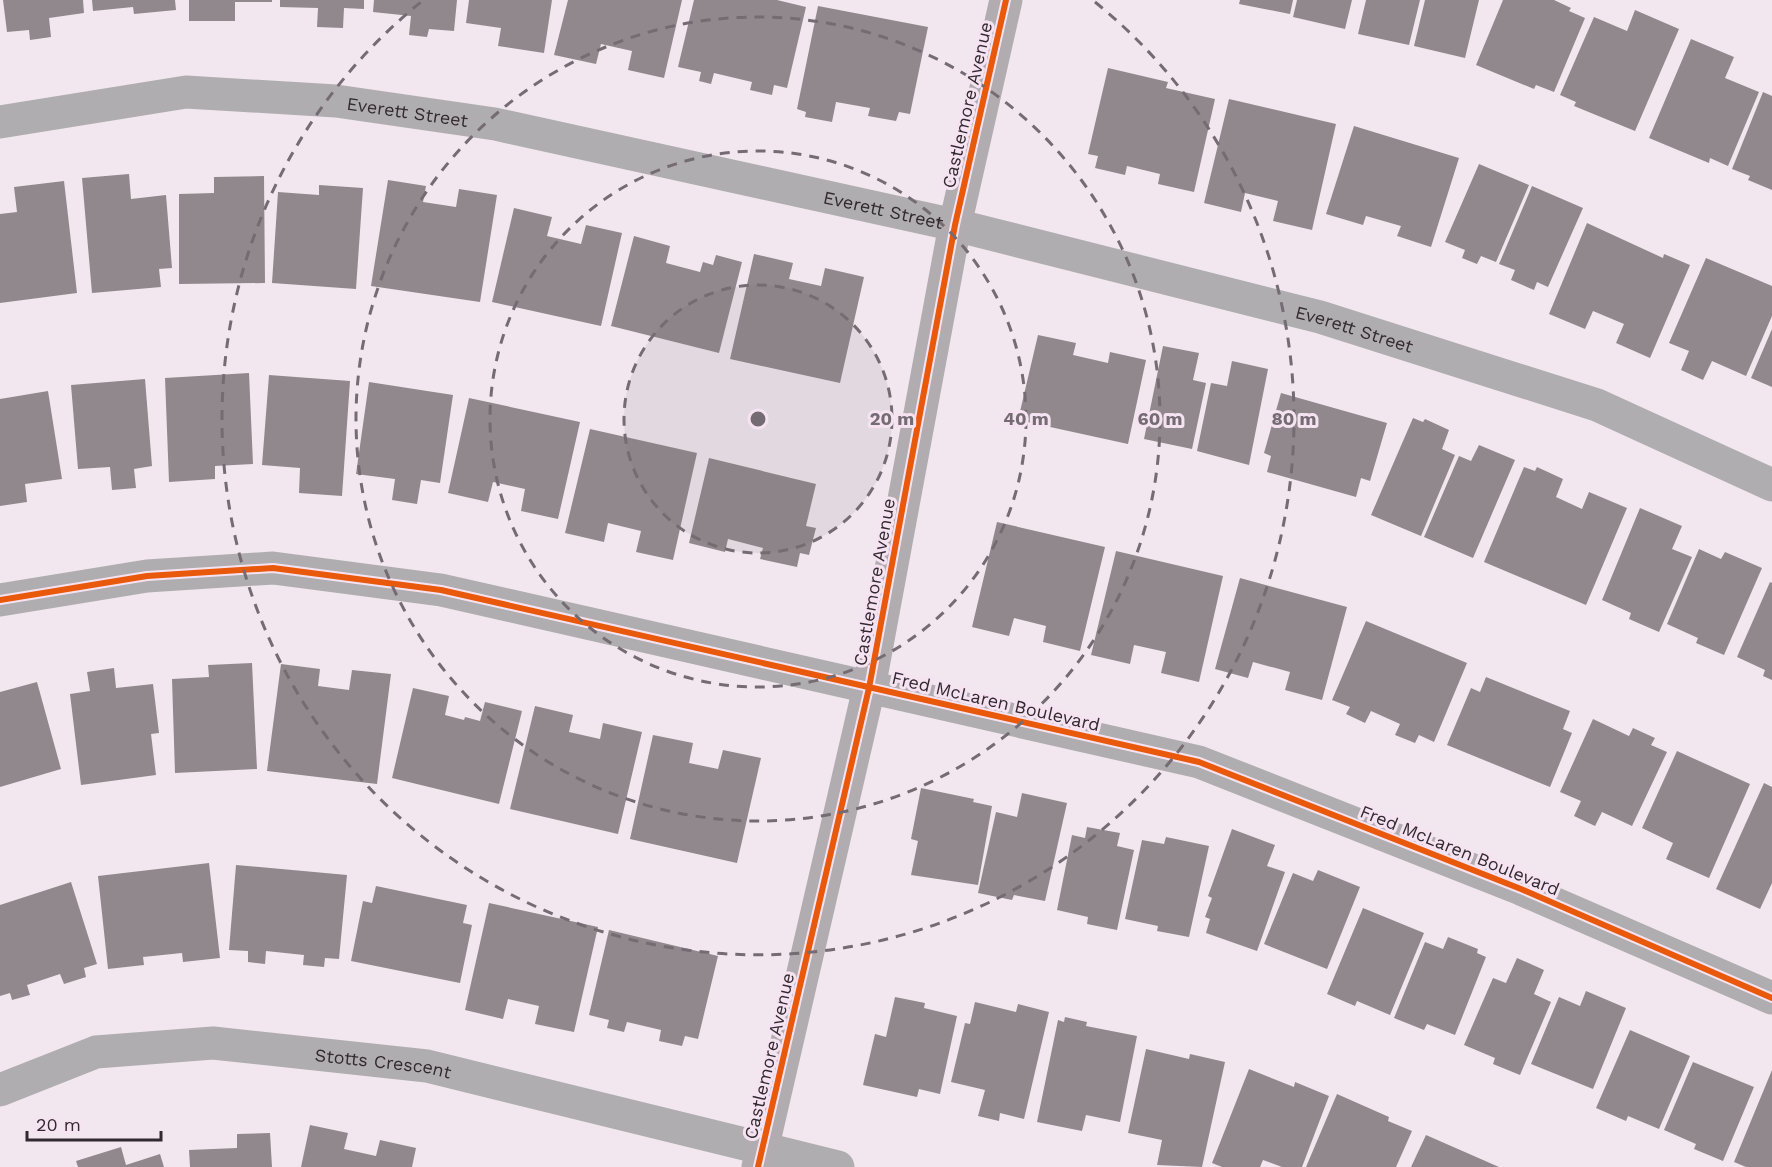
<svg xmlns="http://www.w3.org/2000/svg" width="1772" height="1167" font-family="'Work Sans',sans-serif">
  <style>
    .building { fill: #91888d }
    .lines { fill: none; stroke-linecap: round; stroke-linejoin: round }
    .street { stroke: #b0adb0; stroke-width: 33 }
    .secondary { stroke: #b1acb0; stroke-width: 33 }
    .cycleway-casing { stroke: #f6e3f2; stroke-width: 10 }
    .cycleway { stroke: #e8590c; stroke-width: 6 }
    .ring { fill: none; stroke: #756c73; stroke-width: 3; stroke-dasharray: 10 8 }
    .labels { text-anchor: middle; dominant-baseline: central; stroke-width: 6; stroke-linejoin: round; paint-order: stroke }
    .street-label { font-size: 18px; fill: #322a30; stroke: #f6e3f2 }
    .centre { fill: #756c73; stroke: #f6e3f2; stroke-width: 3 }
    .ring-label { font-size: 18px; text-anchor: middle; font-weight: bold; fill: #756c73; stroke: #f6e3f2; stroke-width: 6; stroke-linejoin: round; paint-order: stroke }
  </style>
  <rect width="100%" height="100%" fill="#f2e7ef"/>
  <path class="building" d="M3,0h80l1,13 -35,5 2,19 -21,3 -1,-10 -22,2z
    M92,0h83l1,10 -42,4 -1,-7 -40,4z
    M189,0h83v2h-37v19h-46z
    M280,0h84v9l-20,-1 -1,20 -26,-1 1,-19 -38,-1z
    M374,0h83l-3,31 -25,-2 -2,8 -18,-2 2,-19 -38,-4z
    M469,0h83l-8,53 -46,-7 3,-18 -35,-5z
    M568,0h114l-18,78 -36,-8 4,-19 -31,-7 -5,20 -42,-9z
    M694,0h83l29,7 -19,81 -13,-3 -2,10 -22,-5 2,-8 -38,-9 -3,11 -12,-3 2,-9 -23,-5z
    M1240,0h53l-3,14 -51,-10z
    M1297,0h55l-7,29 -52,-12z
    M1366,0h54l-11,45 -51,-11z
    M1425,0h54l-14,58 -51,-12z
    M1503,0h51l17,8 -2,3 16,7 -31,74 -18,-7 -2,4 -58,-24z
    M818,6l110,21 -18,87 -11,-2 -3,9 -28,-5 2,-8 -34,-6 -4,20 -27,-5 1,-5 -9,-3z
    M1635,10l44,19 -44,102 -61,-25 2,-4 -16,-7 34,-78 33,14z
    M1691,39l43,18 -9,21 34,14 -31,74 -18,-8 -1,5 -60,-25z
    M1108,68l60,14 -2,6 49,11 -21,93 -36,-8 2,-10 -33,-8 -2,9 -30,-7 3,-12 -10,-2z
    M1763,92l9,4v94l-24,-10 2,-4 -18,-7z
    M1229,99l107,25 -24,106 -39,-9 5,-20 -33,-8 -4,19 -37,-9z
    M1354,126l105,32 -28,89 -34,-11 4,-10 -35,-10 -3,9 -37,-11z
    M1479,164l50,21 -33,77 -15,-6 -4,8 -15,-6 3,-8 -20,-8z
    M129,174l2,25 35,-4 6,73 -13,1 2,18 -69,6 -10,-115z
    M264,176l1,107 -86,1v-90l35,-1v-16z
    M388,180l38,6 -3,16 33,5 3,-18 38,6 -17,107 -109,-16z
    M64,181l13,112 -77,10v-89l17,-2 -3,-25z
    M319,185l44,3 -7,101 -84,-6 6,-91 41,3z
    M1532,186l51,22 -35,79 -11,-5 -3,8 -23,-10 4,-10 -16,-6z
    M514,208l38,9 -5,19 34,8 5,-19 36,8 -21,93 -109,-24z
    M1587,223l76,35 1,-4 26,11 -40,93 -34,-15 8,-19 -31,-13 -8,18 -36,-15z
    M634,236l36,10 -4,17 34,9 3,-10 10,3 3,-10 26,7 -23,91 -108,-27z
    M754,254l39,9 -4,16 32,7 4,-18 39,9 -24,106 -110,-24z
    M1706,258l66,28v30l-26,60 -34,-15 -9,19 -22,-10 8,-19 -20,-8z
    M1772,329v58l-21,-9z
    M1038,335l38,8 -3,12 35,8 2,-11 36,8 -18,84 -110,-24z
    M1163,346l36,7 -6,27 13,3 -14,66 -48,-10z
    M1232,361l36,8 -19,96 -52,-14 14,-68 16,3z
    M249,373l4,91 -38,2v13l-46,3 -4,-104z
    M269,375l81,6 -8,115 -43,-3 1,-25 -38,-3z
    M145,379l7,87 -18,3 2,19 -24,2 -2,-23 -32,2 -7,-84z
    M369,382l84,13 -13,88 -19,-3 -4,24 -25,-4 3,-21 -39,-5z
    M48,391l14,88 -37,5 2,18 -27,4v-107z
    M1281,393l106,30 -17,58 -9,-3 -5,19 -89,-25 4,-16 -7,-3z
    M469,398l111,24 -22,97 -37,-8 4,-22 -32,-7 -5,20 -40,-9z
    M1413,418l10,4 2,-3 24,11 -7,19 13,6 -34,81 -50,-21z
    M590,429l107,24 -24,107 -37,-8 5,-21 -33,-8 -4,19 -39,-9z
    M1479,445l36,15 -42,98 -49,-21 35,-81 12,5z
    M709,458l107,26 -10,42 10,2 -7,27 -9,-2 -3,14 -37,-8 3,-11 -35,-9 -3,13 -36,-9z
    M1524,467l11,4 2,-4 26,12 -7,18 26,12 7,-17 38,16 -41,97 -102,-43z
    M1640,508l42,18 -10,23 20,8 -33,75 -30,-13 2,-6 -29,-13z
    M997,522l108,25 -25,104 -37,-9 3,-16 -32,-8 -5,18 -37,-9z
    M1699,549l22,10 4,-7 37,16 -38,87 -28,-12 2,-5 -31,-14z
    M1116,551l107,25 -24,106 -38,-9 5,-21 -32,-7 -4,19 -39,-9z
    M1240,578l107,29 -25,93 -37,-10 5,-18 -37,-10 -5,16 -33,-9z
    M1770,582l2,1v97l-9,-4 2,-6 -28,-13z
    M1366,621l101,42 -33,79 -15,-7 -4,8 -20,-8 5,-11 -29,-13 -6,12 -19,-9 4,-7 -18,-7z
    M252,663l5,106 -82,4 -3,-94 37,-2 -1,-12z
    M281,664l39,5 -2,17 31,4 3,-20 39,4 -14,110 -110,-13z
    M114,668l2,20 37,-4 6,49 -8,1 5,41 -75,10 -11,-91 20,-3 -3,-19z
    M1486,677l84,34 -7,18 9,4 -22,54 -103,-42 24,-57 9,4z
    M37,682l24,87 -61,18v-95z
    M413,688l36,8 -4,19 19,5 1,-3 15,4 5,-19 37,9 -23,93 -107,-26z
    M535,706l38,9 -4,17 31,7 3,-16 39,9 -24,102 -108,-25z
    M1593,719l36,17 4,-8 22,10 -4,7 16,7 -35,74 -30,-14 -7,14 -21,-10 7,-15 -21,-9z
    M653,735l40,8 -4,20 29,6 5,-19 38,8 -24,105 -107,-24z
    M1677,751l73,33 -41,94 -43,-19 7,-16 -31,-15z
    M1764,783l8,4v96l-12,26 -44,-20z
    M921,788l53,11 -1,3 19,4 -14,79 -67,-10 7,-34 -7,-2z
    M1022,793l45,10 -22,98 -31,-6 -2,5 -34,-7 18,-81 21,5z
    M1087,827l33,6 -3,13 17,4 -17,80 -30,-6 1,-7 -31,-7 15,-75 13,3z
    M1232,829l43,16 -8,21 18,6 -28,79 -51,-18 4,-14 -5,-2 7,-19 -4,-2z
    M1166,837l43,9 -20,91 -32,-6 1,-5 -33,-7 17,-79 22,4z
    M209,863l11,95 -37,4 -1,-9 -39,4 1,8 -36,4 -10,-93z
    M236,865l111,10 -8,84 -14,-1 -1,9 -21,-2 1,-10 -38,-4 -1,13 -17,-2v-11l-19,-1z
    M1318,870l42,17 -33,82 -63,-25 29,-71 20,8z
    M71,882l26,82 -13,4 2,9 -22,7 -4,-10 -33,11 3,10 -18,5 -2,-7 -10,3v-91z
    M376,886l91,19 -4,18 9,2 -12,58 -109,-22 12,-60 9,2z
    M489,903l109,24 -24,105 -39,-8 4,-18 -31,-7 -5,20 -38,-9z
    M1363,908l61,25 -34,82 -33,-14 -2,5 -28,-12z
    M609,930l109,26 -20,83 -13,-3 -3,10 -23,-5 2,-11 -34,-8 -3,10 -17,-4 2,-8 -20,-5z
    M1448,937l30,12 -1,4 9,4 -31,78 -28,-11 -3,6 -30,-12 31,-76 18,7z
    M1517,958l27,12 -10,24 17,8 -31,73 -27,-11 2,-6 -31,-13 29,-67 13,5z
    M1586,991l40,17 -33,81 -62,-25 28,-67 21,9z
    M895,997l30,6 -1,5 33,8 -17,78 -21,-5 -2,8 -54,-12 12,-51 11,3z
    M975,1002l41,10 2,-8 31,8 -25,107 -24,-6 -1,8 -21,-5 7,-26 -34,-8 14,-59 5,1z
    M1065,1017l22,5 -1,4 51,10 -17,86 -34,-7 -4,16 -45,-9 21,-102 6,2z
    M1630,1030l60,26 -31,73 -31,-13 -2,5 -30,-13z
    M1146,1049l43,10 1,-5 35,8 -23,105 -45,-2 5,-25 -34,-7z
    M1693,1062l61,25 -31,74 -29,-12 2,-5 -32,-14z
    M1249,1069l45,18 1,-5 34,14 -27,71h-20l-19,-7 -3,7h-38l-10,-4z
    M1772,1070v97h-26l-12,-5z
    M1337,1094l52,23 -1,4 24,10 -16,36h-90z
    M310,1125l38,8 -4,16 32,7 4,-16 36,8 -4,19h-111z
    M270,1133l2,34h-82l-1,-17 48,-2v-14z
    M1426,1135l73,32h-88z
    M121,1147l5,18 34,-11 4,13h-86l-2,-6z"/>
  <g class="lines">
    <g class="street">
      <path id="s1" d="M0,122l186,-30 150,9 159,23 460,101 365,92 277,88 175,80"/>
      <path d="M0,600l147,-24 126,-8 168,22 758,172 322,127 251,109"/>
      <path id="s2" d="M0,1090l96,-38 117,-9 214,23 411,101"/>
    </g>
    <path class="secondary" d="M758,1167l111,-479 86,-463 51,-225"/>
    <g class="cycleway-casing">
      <path id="cycleway" d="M0,600l147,-24 126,-8 168,22 758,172 322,127 251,109
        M758,1167l111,-479 86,-463 51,-225"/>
    </g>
    <use href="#cycleway" class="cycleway"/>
  </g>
  <circle cx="758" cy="419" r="134" fill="#756c73" fill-opacity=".12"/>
  <g class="ring">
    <circle cx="758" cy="419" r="134"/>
    <circle cx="758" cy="419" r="268"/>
    <circle cx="758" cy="419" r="402"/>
    <path d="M1095 2A536 536 0 1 1 421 2"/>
  </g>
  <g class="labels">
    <g class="street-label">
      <text transform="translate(967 105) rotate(-77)">Castlemore Avenue</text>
      <text stroke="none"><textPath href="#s1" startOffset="411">Everett Street</textPath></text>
      <text stroke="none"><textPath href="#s1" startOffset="897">Everett Street</textPath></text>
      <text stroke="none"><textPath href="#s1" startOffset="1383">Everett Street</textPath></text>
      <text transform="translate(874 582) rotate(-80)">Castlemore Avenue</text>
      <text transform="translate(996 701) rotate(13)">Fred McLaren Boulevard</text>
      <text transform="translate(1460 850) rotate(22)">Fred McLaren Boulevard</text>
      <text transform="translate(769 1056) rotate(-77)">Castlemore Avenue</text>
      <text stroke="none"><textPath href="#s2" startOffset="392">Stotts Crescent</textPath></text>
    </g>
  </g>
  <circle cx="758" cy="419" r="9" class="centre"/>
  <g class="ring-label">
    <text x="892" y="425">20 m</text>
    <text x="1026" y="425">40 m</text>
    <text x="1160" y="425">60 m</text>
    <text x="1294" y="425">80 m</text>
  </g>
  <path d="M27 1131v9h134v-9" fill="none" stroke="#322a30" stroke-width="3"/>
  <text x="36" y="1131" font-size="18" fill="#322a30" stroke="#f6e3f2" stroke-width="4.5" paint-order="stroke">20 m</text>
</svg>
